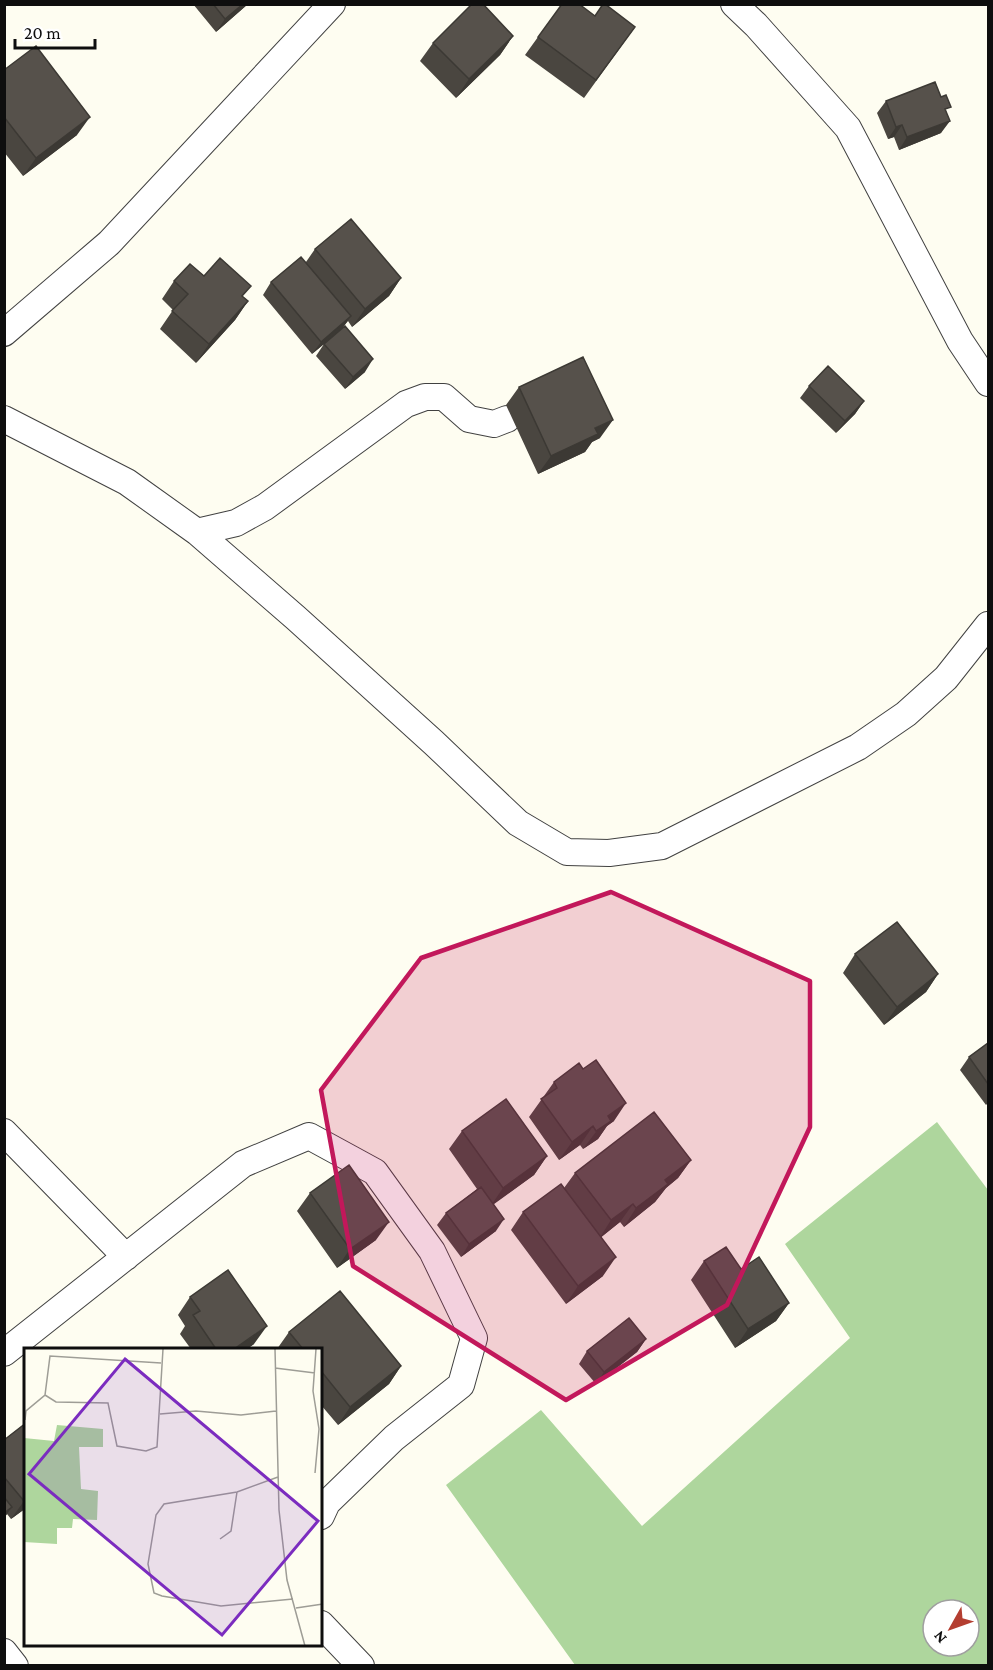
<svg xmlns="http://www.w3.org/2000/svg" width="993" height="1670" font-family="'Crimson Pro',serif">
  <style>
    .forest { fill: #aed69d; fill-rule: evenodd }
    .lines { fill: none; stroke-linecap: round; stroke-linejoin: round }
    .minor-casing { stroke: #414141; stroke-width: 28 }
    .minor { stroke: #fff; stroke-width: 26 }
    .wall { fill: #4a4640 }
    .shaded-wall { fill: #3c3934 }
    .building { fill: #56514b; stroke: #3c3934; stroke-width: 1.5 }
    .marked { fill: #c2185b; fill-opacity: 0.2; stroke: #c2185b; stroke-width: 4.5; stroke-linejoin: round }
    .inset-road { fill: none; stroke: #9e9d96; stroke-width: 1.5 }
    .view { fill: #7b2cbf; fill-opacity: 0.15; stroke: #7b2cbf; stroke-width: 3 }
    .inset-edge { fill: none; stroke: #0e0e0e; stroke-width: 3 }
  </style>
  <rect width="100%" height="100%" fill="#fefdf1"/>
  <path class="forest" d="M937,1122l51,68v475h-413l-129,-180 95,-75 101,116 208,-188 -65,-94zM933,1610h36v36h-36z"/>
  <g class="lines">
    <g class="minor-casing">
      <path id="minor" d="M734,4l22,21 92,103 112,213 28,42
        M4,333l105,-90 223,-239
        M4,419l123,63 70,50 99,86 138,125 84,80 49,29 42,1 53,-7 196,-99 48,-33 40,-36 42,-53
        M197,532l39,-9 29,-16 141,-103 19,-7h19l25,22 25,5 13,-5
        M4,1132l122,125
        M4,1353l239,-189 66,-28 66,36 57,79 42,87 -13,47 -67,53 -67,65 -6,13
        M321,1624l40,42
        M4,1652l11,14"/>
    </g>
    <use href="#minor" class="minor"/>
  </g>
  <path class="wall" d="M193,4h55l-32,28z
    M595,16l40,11 -51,71 -59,-43 13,-18z
    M513,36l-13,19 -44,43 -36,-37 13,-18z
    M4,70l73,65 -54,41 -19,-24z
    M886,101l61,11 -6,21 -42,17 -5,-13 -6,2 -11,-26z
    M315,249l86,29 -12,18 -37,31 -4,-6 -5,6 22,45 -20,17 -29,-33 8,-12 -12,10 -49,-59 8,-13 35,-20z
    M204,276l39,21 5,4 -13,19 -39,43 -36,-34 13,-19 -11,-11 12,-18z
    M809,386l55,15 -9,13 -19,19 -36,-35z
    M519,387l81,51 -8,4 -7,10 -47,22 -32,-69z
    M855,954l83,20 -12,18 -42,33 -41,-52z
    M988,1043v60l-2,2 -26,-35 9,-13z
    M554,1082l60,39 -7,5 -9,13 -15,10 -3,-4 -21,15 -30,-43z
    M462,1131l85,25 -13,19 -41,29 3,27 -35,26 -24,-32 9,-12 31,-24 -28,-40z
    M691,1160l-13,18 -12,10 -11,14 -31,25 -4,-5 -19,15 2,39 -37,28 -55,-74 12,-18 41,-24 11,-15z
    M310,1193l66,47 -39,28 -40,-57z
    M704,1261l37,8 48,34 -13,18 -41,27 -44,-68z
    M190,1297l64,47 -7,5h-56l-11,-15 5,-8 -7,-11z
    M289,1332l112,34 -12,18 -51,41 -17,-20v-56h-44z
    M646,1339l-9,13 -41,32 -17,-20 8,-13z
    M26,1423v85l-15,11 -4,-5 -3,4v-78z"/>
  <path class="shaded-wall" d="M243,4h5l-32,28 9,-13z
    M513,36l-13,19 -44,43 13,-19z
    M90,117l-13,18 -54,41 13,-18z
    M950,121l-9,12 -42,17 8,-13z
    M902,125l-8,12 -6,2 8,-12z
    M401,278l-12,18 -37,31 13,-18z
    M248,301l-13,19 -39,43 13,-19z
    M351,316l-9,13 -30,25 9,-12z
    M373,359l-8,13 -20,17 8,-12z
    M864,401l-9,13 -19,19 9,-12z
    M613,420l-13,18 -8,4 -7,10 -47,22 13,-18 44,-28z
    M938,974l-12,18 -42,33 13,-18z
    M626,1103l-12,18 -7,5 -9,13 -15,10 25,-33z
    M593,1126l-13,19 -21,15 13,-18z
    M547,1156l-13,19 -44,32 13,-19z
    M691,1160l-13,18 -12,10 -11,14 -31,25 12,-19 29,-28z
    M633,1204l-13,18 -21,17 12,-19z
    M504,1219l-8,12 -35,26 8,-13z
    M389,1222l-13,18 -39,28 13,-19z
    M616,1257l-13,19 -37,28 12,-18z
    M789,1303l-13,18 -41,27 13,-19z
    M267,1326l-13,18 -7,5h-13z
    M646,1339l-9,13 -41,32 8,-12z
    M401,1366l-12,18 -51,41 12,-18z
    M26,1500v8l-15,11 13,-18z
    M12,1507l-8,11v-5z"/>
  <path class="building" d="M213,4h30l-18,15z
    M472,4h11l30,32 -44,43 -36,-36z
    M562,4h17l16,12 8,-12h2l30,23 -39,53 -58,-43z
    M36,46l54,71 -54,41 -32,-41v-47z
    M935,82l6,15 5,-2 5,12 -6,2 5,12 -43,16 -5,-12 -6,2 -10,-26z
    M351,219l50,59 -36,31 -50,-60z
    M301,257l50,59 -30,26 -50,-60z
    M220,258l31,28 -9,10 6,5 -39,43 -37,-33 16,-17 -14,-13 16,-17 14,12z
    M345,326l28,33 -20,18 -29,-33z
    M583,357l30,63 -18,8 3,6 -47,22 -32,-69z
    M828,366l36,35 -19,20 -36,-35z
    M897,922l41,52 -41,33 -42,-53z
    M988,1043v41l-19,-27z
    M596,1060l30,43 -18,13 3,5 -15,10 -3,-5 -21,16 -31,-43 16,-11 -3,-6 25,-19 4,6z
    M506,1099l41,57 -44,32 -41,-57z
    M654,1112l37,48 -26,20 3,4 -32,24 -3,-4 -22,16 -36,-47z
    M349,1165l40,57 -39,27 -40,-56z
    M561,1184l55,73 -38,29 -55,-74z
    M481,1187l23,32 -35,25 -23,-31z
    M726,1247l15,22 18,-12 30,46 -41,26 -44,-68z
    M228,1270l39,56 -33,23h-18l-23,-34 7,-4 -10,-14z
    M340,1291l61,75 -51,41 -29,-36v-22h-18l-14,-17z
    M629,1318l17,21 -42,33 -17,-21z
    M26,1423v77l-2,1 -20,-24v-37z
    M4,1497l8,10 -8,6z"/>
  <path class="marked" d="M611,892l199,89v146l-83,178 -161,95 -213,-134 -32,-176 100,-132z"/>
  <g transform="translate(24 1348)">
    <rect width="298" height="298" fill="#fefdf1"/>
    <path d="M33,77l46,4v18h-24l2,42 17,2 -1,29 -24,-1 -1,9h-15v16l-33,-2v-104l30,3z" fill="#aed69d"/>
    <path class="inset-road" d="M251,1l4,161 8,70 18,66M251,20l40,5M21,47l11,7 52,1 9,43 29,5 11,-4 6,-98M136,66l36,-3 45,4 35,-4M1,72l1,-9 19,-16 5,-39 111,7M291,125l4,-44 -6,-38 3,-42M254,129l-41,15 -73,12 -8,11 -8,49 6,29 8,3 59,10 72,-7M196,191l11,-8 6,-39M272,260l27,-4"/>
    <path class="view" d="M101,11l193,162 -96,114 -193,-161z"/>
    <rect width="298" height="298" class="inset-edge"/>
  </g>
  <rect width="993" height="1670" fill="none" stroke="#0e0e0e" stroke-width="12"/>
  <g transform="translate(951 1628) rotate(230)"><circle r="28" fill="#ffffff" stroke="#9f9f9f" stroke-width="1.5"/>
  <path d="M0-4.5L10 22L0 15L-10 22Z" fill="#b43e31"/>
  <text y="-9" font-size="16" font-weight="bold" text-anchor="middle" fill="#0e0e0e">N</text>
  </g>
  <path d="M15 39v9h80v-9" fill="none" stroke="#0e0e0e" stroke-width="3"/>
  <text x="24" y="39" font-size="18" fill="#0e0e0e" stroke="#ffffff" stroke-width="4.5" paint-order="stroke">20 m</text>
</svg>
